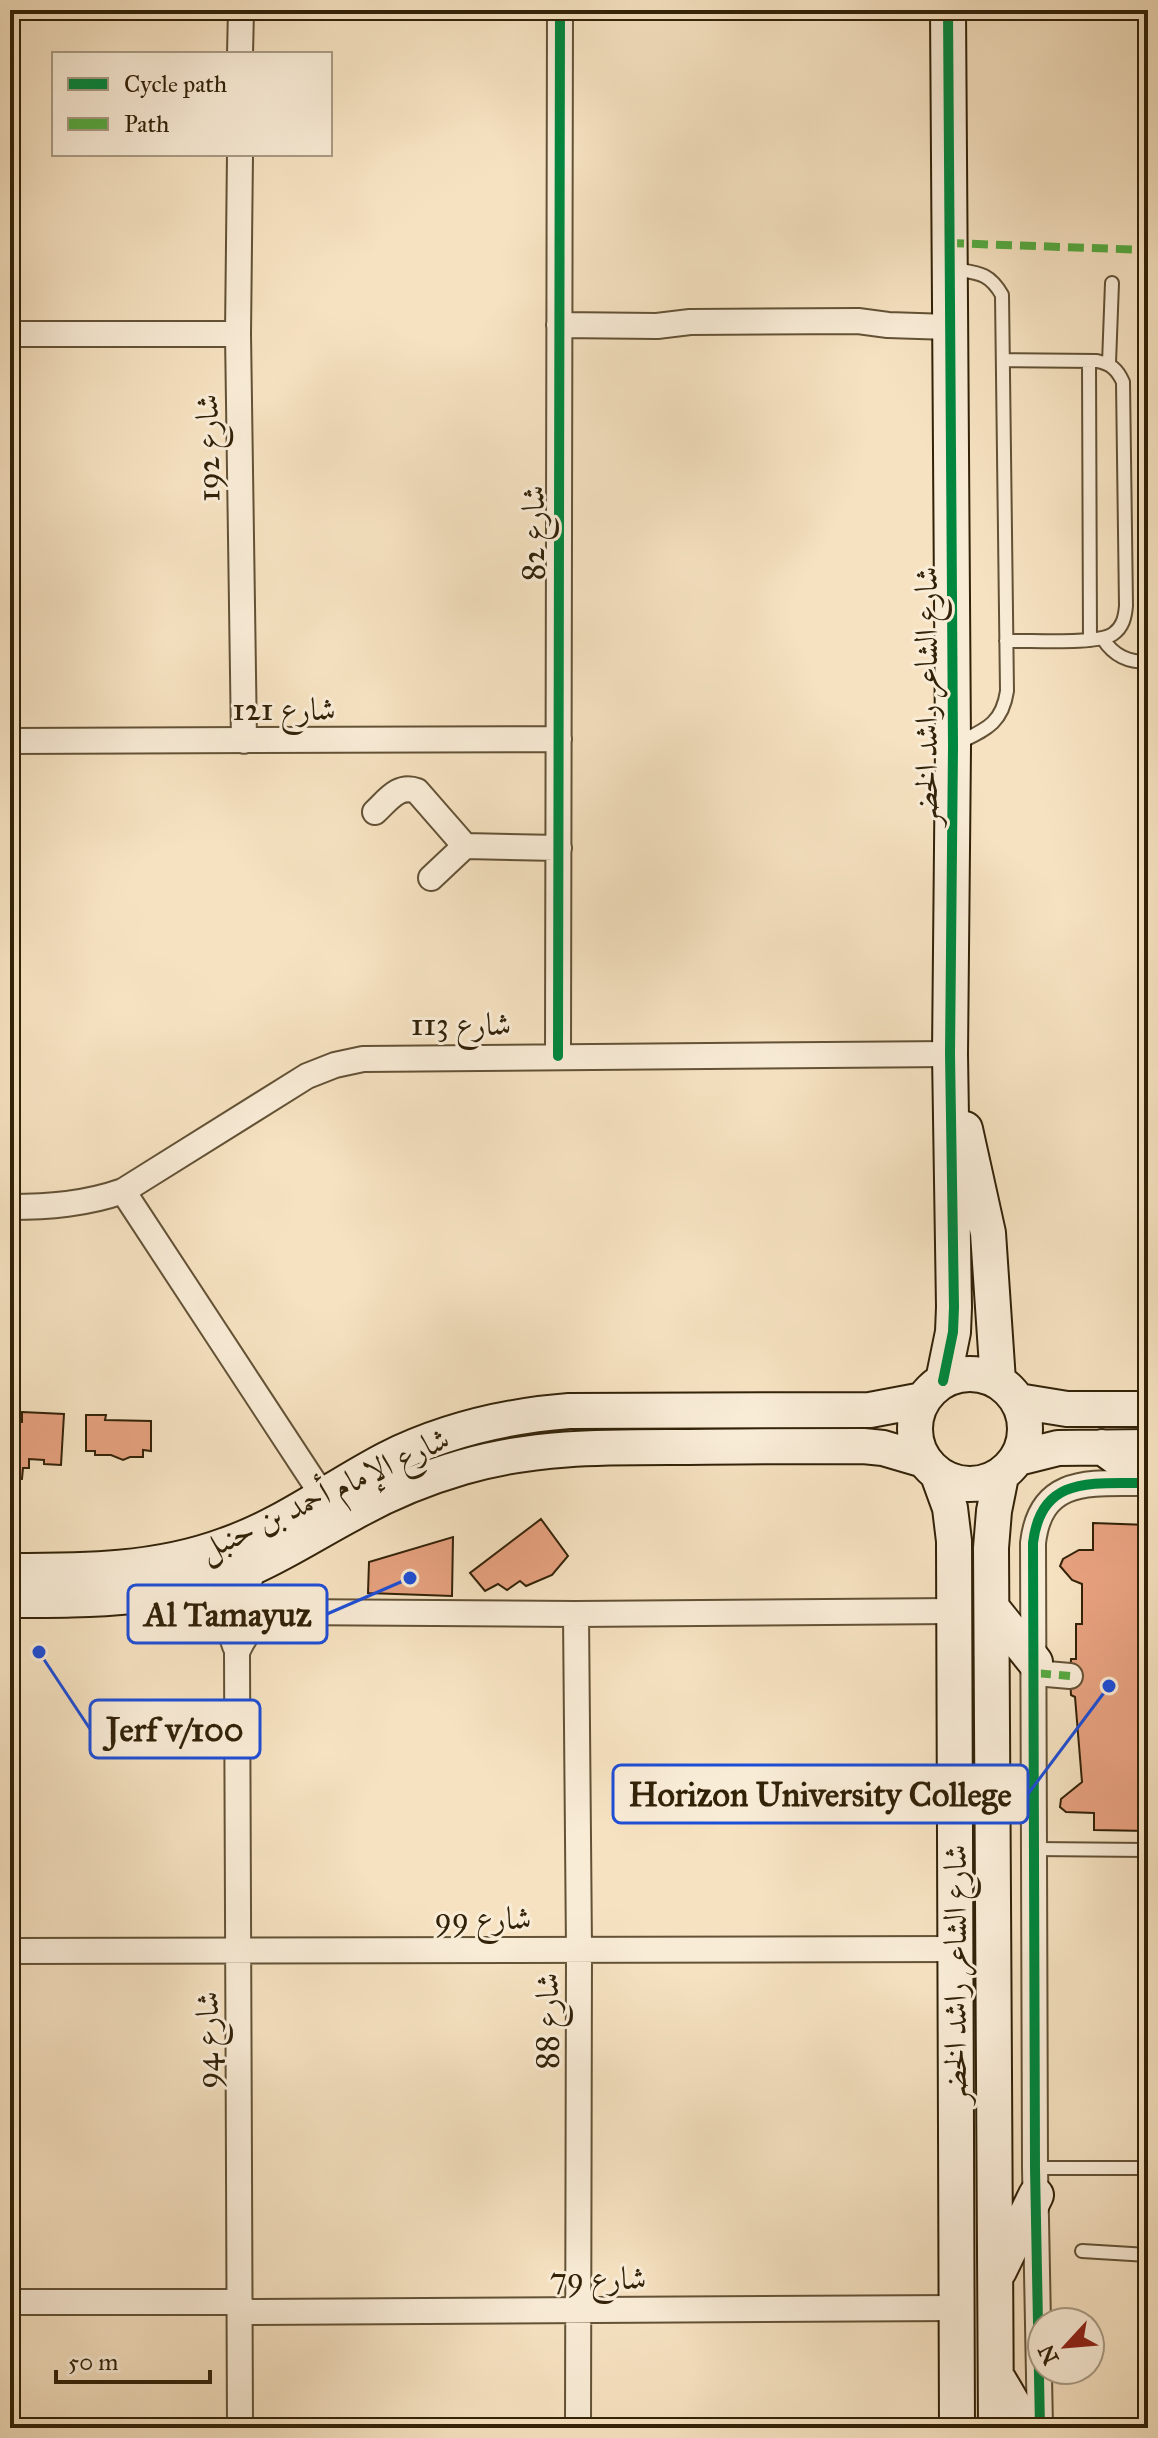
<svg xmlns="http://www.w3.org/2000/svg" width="1158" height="2438" font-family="'IM FELL Great Primer',Amiri,serif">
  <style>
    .building { fill: #e8a280; stroke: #322208; stroke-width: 2 }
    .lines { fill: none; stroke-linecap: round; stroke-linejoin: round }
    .lane-casing { stroke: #635236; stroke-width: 16 }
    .street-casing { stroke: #635236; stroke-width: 28 }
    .secondary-casing { stroke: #322208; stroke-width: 38 }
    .lane { stroke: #f9ecd7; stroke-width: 12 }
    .street { stroke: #f9ecd7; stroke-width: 24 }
    .secondary { stroke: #f9ecd7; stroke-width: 34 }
    .quiet { stroke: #54aa41; stroke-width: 8; stroke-dasharray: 16 8; stroke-linecap: butt }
    .cycleway-casing { stroke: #f9ecd7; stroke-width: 15 }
    .cycleway { stroke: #00873e; stroke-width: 10 }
    .labels { text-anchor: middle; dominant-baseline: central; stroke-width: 6; stroke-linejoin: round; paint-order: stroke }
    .street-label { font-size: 32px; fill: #322208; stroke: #f9ecd7 }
    .leader { fill: none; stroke: #1d4ed8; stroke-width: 3 }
    .callout-dot { fill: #1d4ed8; stroke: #f9ecd7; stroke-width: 3 }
    .callout { fill: #f9ecd7; stroke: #1d4ed8; stroke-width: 3 }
    .callout-label { font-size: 34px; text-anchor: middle; font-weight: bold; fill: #322208 }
  </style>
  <rect width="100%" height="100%" fill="#f6e2c1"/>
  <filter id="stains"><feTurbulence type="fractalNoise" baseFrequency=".0025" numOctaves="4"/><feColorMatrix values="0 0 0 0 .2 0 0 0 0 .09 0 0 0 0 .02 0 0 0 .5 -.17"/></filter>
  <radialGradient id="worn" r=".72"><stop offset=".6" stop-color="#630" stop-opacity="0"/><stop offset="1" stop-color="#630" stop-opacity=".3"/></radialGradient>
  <path class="building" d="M22,1412l42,2 -3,51 -17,-1v-4l-15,-1v9h-6l-1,11 -12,-1v-57l12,1z
    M86,1415h20l-1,5 46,1v30l-8,-1v7h-13l-7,3 -12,-5h-16v-4h-9z
    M541,1519l27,37 -16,19 -26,11 -6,-5 -13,9 -9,-6 -13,7 -15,-18z
    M1093,1523l55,2v306l-54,-1v-17l-28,-1 -6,-5 1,-8 21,-17 -7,-85 -4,-2 -1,-19 1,-17h5v-35h6v-40l-10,-4 -12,-14 3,-7 16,-9h14z
    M453,1537l-1,59 -84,-3 1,-31z"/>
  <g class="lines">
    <g class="lane-casing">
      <path id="lane" d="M954,269c23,4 35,3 48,26l5,396c-5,34 -23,39 -51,53
        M1004,360l93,1c14,3 20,8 26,21l3,224c-1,11 -3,21 -13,28 -15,11 -85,6 -107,7
        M1089,361l1,279
        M1109,363l3,-80
        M1103,639c11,17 25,23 45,23
        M1034,1849l114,1
        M1035,2168h113
        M1082,2251l66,4"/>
    </g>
    <g class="street-casing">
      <path id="street" d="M240,54l1,-44
        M240,154l-2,180 6,407
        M559,325l98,1 33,-4 168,-1 30,4 61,2
        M10,334h228
        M10,741l549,-2
        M375,812c13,-12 23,-28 42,-21l48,55
        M431,878l34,-32 94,2
        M558,1056l2,-1046
        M123,1191l200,305
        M10,1207c39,0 76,-3 113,-16l184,-115 28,-11 28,-6 587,-5
        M176,1591c36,10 47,18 59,55
        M576,1614l3,336 -1,478
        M238,1650c10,-22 23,-32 46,-38l292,2 378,-3
        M1035,1673l35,3
        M10,1951l945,-2
        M10,2302h230
        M240,2312l717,-4
        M240,2428l-3,-776 3,-42 14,-43
        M1040,2428l-5,-260 -2,-625c8,-69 61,-59 115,-60"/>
    </g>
    <g class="secondary-casing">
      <path id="secondary" d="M965,1129l23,104 10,148
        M915 1429a55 55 0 1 1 110 0a55 55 0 1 1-110 0Z
        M943,1381l10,-49 1,-25 -4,-253 3,-308 -5,-736
        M1018,1401l49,8h81
        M1102,1447l46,33
        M1018,1458l40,-10 90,-1
        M938,1475l12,33 4,33 3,887
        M10,1571c74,0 146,0 216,-26 58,-20 107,-58 161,-86 58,-29 118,-43 182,-48l301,-1 53,-10
        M10,1600c81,0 169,0 245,-34 33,-15 64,-35 96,-52 35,-20 74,-36 112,-47 72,-21 143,-20 217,-20 61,-1 122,-1 183,-1l20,2 41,12
        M992,1608l43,54
        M999,2271l37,-76
        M997,2377l30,51
        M996,2428l-5,-880 3,-37 7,-35"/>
    </g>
    <use href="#lane" class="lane"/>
    <use href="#street" class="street"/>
    <use href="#secondary" class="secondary"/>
    <path class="quiet" d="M948,243l200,7
      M1035,1673l35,3"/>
    <g class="cycleway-casing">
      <path id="cycleway" d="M558,1056l2,-1046
        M943,1381l10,-49 1,-25 -4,-253 3,-308 -5,-736
        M1040,2428l-5,-260 -2,-625c8,-69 61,-59 115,-60"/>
    </g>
    <use href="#cycleway" class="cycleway"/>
  </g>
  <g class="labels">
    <g class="street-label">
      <text transform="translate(208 448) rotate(-91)">شارع 192</text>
      <text transform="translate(533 533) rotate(-90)">شارع 82</text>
      <text transform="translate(926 696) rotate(-90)">شارع الشاعر راشد الخضر</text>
      <text x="284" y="709">شارع 121</text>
      <text x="461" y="1024">شارع 113</text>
      <text transform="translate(324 1494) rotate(-25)">شارع الإمام أحمد بن حنبل</text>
      <text x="483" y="1918">شارع 99</text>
      <text transform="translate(955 1974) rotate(-90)">شارع الشاعر راشد الخضر</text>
      <text transform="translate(547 2021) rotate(-90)">شارع 88</text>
      <text transform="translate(207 2040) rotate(-90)">شارع 94</text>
      <text x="598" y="2278">شارع 79</text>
    </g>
  </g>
  <path class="leader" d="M410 1578L327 1614M39 1652L90 1729M1109 1686L1028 1794"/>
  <g class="callout-dot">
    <circle cx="410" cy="1578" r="8"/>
    <circle cx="39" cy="1652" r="8"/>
    <circle cx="1109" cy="1686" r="8"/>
  </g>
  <g class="callout">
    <rect x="128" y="1585" width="199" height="58" rx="8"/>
    <rect x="90" y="1700" width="170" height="58" rx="8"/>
    <rect x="613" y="1765" width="415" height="58" rx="8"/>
  </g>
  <g class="callout-label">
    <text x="228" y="1626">Al Tamayuz</text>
    <text x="175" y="1741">Jerf v/100</text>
    <text x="820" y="1806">Horizon University College</text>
  </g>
  <rect width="1158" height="2438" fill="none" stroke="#f6e2c1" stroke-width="40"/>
  <rect x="12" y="12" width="1134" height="2414" fill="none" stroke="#322208" stroke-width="4"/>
  <rect x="20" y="20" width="1118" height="2398" fill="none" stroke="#322208" stroke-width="2"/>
  <rect x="52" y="52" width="280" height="104" fill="#f9ecd7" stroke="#a99b84" stroke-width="2"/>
  <rect x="68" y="78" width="40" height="12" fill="#00873e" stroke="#a99b84" stroke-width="2"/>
  <text x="124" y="92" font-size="24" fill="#322208">Cycle path</text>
  <rect x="68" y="118" width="40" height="12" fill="#54aa41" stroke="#a99b84" stroke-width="2"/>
  <text x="124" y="132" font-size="24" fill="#322208">Path</text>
  <g transform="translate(1066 2346) rotate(244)"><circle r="38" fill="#f9ecd7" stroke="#a99b84" stroke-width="2"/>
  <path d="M0-6L14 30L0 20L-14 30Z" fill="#8f2418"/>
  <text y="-12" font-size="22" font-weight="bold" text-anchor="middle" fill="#322208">N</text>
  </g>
  <path d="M56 2370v12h154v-12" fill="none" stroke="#322208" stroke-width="4"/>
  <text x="68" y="2370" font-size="24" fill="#322208" stroke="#f9ecd7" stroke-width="6" paint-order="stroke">50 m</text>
  <rect width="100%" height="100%" filter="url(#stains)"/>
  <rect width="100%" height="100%" fill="url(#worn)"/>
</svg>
